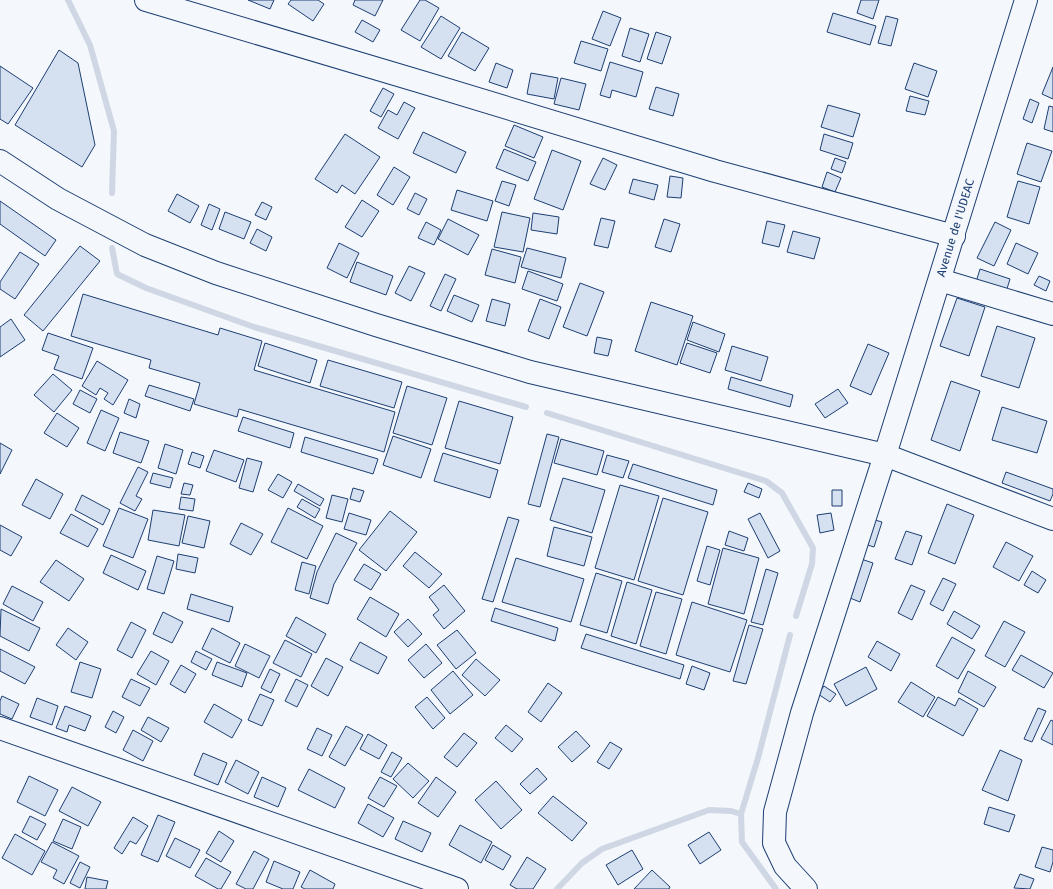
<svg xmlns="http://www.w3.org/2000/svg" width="1053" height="889" font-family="'Fira Sans',sans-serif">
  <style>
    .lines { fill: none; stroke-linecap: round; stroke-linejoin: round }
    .stream { stroke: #cfd7e4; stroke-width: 6 }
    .building { fill: #d5e0f0; stroke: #1d3f73 }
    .minor-casing { stroke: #1d3f73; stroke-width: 24 }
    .major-casing { stroke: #1d3f73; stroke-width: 24 }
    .minor { stroke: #f4f7fb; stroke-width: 22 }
    .major { stroke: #f4f7fb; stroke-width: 22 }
    .labels { text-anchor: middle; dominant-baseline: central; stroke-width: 3; stroke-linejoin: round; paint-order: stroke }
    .street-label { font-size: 12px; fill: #1d3f73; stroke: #f4f7fb }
  </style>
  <rect width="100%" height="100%" fill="#f4f7fb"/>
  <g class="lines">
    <path class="stream" d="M68,0l22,45 24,86 -2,62
      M112,248l5,26 29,14 108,39 272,80
      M547,413l219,68 16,12 31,55 -1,16 -16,52
      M557,889l25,-26 20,-14 107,-39 22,1 10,3
      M776,889l-34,-47 -1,-28 17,-56 32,-123"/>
  </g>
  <path class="building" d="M248,0h26l-4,9z
    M291,0h27l6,4 -11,17 -25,-17z
    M355,0h28l-8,16 -22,-11z
    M420,0h5l14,8 -19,33 -19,-11z
    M861,0h18l-6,19 -16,-6z
    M603,11l18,7 -11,28 -18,-7z
    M833,13l43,13 -6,19 -43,-13z
    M441,16l19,12 -19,31 -20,-12z
    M886,16l12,3 -7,27 -13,-3z
    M362,20l18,10 -7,12 -18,-10z
    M630,28l19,6 -9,28 -18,-6z
    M462,32l27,16 -14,23 -27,-15z
    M656,32l15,5 -9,27 -15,-5z
    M581,41l27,8 -7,22 -27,-8z
    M59,50l19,13 17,82 -13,22 -67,-42z
    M610,62l33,10 -7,25 -24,-7 -2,8 -10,-3z
    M496,63l17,7 -6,18 -18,-6z
    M914,63l23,8 -9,26 -23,-8z
    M0,66l33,22 -25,36 -8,-5z
    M1053,67v32l-11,-5z
    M531,73l27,5 -4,21 -27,-5z
    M561,78l25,6 -7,26 -25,-6z
    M656,87l23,7 -6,22 -24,-7z
    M383,88l11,6 -13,23 -11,-6z
    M910,96l19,5 -4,14 -19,-4z
    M1030,99l9,4 -7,20 -9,-4z
    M404,102l11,6 -17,31 -20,-11 10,-18 9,5z
    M828,105l32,9 -7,23 -32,-10z
    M1049,106l4,1v25l-9,-3z
    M514,125l29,12 -9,21 -29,-12z
    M423,132l43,20 -10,21 -43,-20z
    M345,134l35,23 -25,37 -13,-9 -5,8 -22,-14z
    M824,134l29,9 -5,16 -28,-9z
    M1027,143l25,8 -11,31 -24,-8z
    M504,149l32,13 -8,19 -32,-13z
    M552,150l29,11 -18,49 -29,-11z
    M603,158l14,7 -12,25 -15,-6z
    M835,158l11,4 -4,11 -11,-4z
    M394,167l16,10 -17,28 -16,-10z
    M827,172l14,6 -6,14 -13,-5z
    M670,176l13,2 -2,20 -14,-1z
    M633,179l25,6 -4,15 -25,-7z
    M502,181l14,4 -7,21 -14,-5z
    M1018,181l22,6 -11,37 -22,-7z
    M457,190l36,11 -6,20 -36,-11z
    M415,193l12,6 -8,16 -12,-6z
    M177,194l22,12 -9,17 -22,-12z
    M362,200l17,11 -17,26 -17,-10z
    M0,201l56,39 -11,16 -45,-32z
    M262,202l10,5 -6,13 -11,-5z
    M209,204l11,5 -8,21 -11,-5z
    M225,212l26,10 -7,17 -25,-10z
    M502,212l28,6 -7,34 -29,-5z
    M533,213l26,4 -2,17 -26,-4z
    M601,218l14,3 -7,27 -14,-3z
    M448,219l31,16 -11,20 -30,-16z
    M664,219l16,5 -9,28 -16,-5z
    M767,221l18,4 -6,22 -17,-4z
    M426,222l15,8 -7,15 -16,-7z
    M995,222l16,8 -17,36 -17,-8z
    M257,229l15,8 -6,14 -16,-8z
    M793,231l27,7 -6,21 -27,-7z
    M339,243l20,10 -12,25 -20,-10z
    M1016,243l22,10 -10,21 -21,-10z
    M80,246l20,15 -57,70 -19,-16z
    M527,248l39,10 -5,20 -40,-11z
    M492,249l29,8 -6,26 -30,-8z
    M20,252l19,12 -24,35 -15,-10v-7z
    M357,262l36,14 -7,19 -36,-13z
    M409,266l16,7 -14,28 -16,-8z
    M980,269l30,10 -4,13 -30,-10z
    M528,271l35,13 -6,17 -35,-12z
    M445,274l11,5 -15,32 -11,-5z
    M1039,276l11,5 -4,10 -12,-6z
    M580,283l24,9 -17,44 -24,-9z
    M83,294l135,41 2,-7 42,13 -8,29 141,42 -11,40 -145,-43 -2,8 -43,-13 6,-21 -51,-15 2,-8 -80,-24z
    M454,295l25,10 -7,17 -25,-11z
    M957,298l28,9 -16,49 -29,-10z
    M492,299l18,5 -5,22 -19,-5z
    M540,299l21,8 -12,32 -21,-8z
    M651,302l42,14 -16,49 -42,-14z
    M11,319l14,21 -25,17v-30z
    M693,322l32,12 -6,18 -32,-12z
    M997,326l38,12 -16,50 -38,-12z
    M48,333l45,15 -11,31 -28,-10 5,-13 -17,-6z
    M597,337l15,3 -4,16 -14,-3z
    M265,343l52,17 -7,23 -52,-17z
    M687,343l30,10 -7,20 -30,-10z
    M868,344l21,9 -18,42 -21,-9z
    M732,346l36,11 -7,24 -36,-11z
    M328,360l74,22 -8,26 -74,-22z
    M97,361l31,19 -15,25 -9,-6 4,-6 -8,-5 -4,7 -14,-9z
    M53,374l19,16 -18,22 -20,-17z
    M731,377l62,18 -3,12 -62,-18z
    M951,381l29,10 -20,60 -29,-11z
    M149,385l45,14 -4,12 -45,-15z
    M407,386l40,12 -15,47 -39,-12z
    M838,389l10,14 -23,15 -10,-14z
    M80,390l17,9 -7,14 -17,-9z
    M129,399l11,5 -4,14 -12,-5z
    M459,401l54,16 -13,47 -55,-16z
    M1002,407l45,14 -10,32 -45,-13z
    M101,410l18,8 -14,33 -18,-8z
    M57,413l22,15 -12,19 -23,-14z
    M243,417l51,16 -4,15 -52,-17z
    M120,432l29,9 -8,22 -28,-10z
    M547,434l12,3 -19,70 -12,-3z
    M393,436l38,13 -10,29 -38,-13z
    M305,437l73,22 -5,15 -72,-22z
    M561,439l43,12 -7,24 -43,-12z
    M0,443l12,7 -12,24z
    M165,444l18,6 -7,24 -18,-6z
    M214,450l30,10 -8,22 -30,-11z
    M192,452l12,4 -4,12 -12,-4z
    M443,453l55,17 -8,28 -56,-17z
    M607,455l22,6 -6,17 -21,-6z
    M247,458l15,4 -9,30 -14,-4z
    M633,464l84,26 -4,15 -85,-27z
    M138,467l10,5 -12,24 6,3 -7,12 -15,-8z
    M1006,472l47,17v5l-3,7 -48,-18z
    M153,473l20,5 -3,10 -20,-5z
    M278,474l14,8 -9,16 -15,-8z
    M563,478l42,12 -13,43 -42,-13z
    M36,479l27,15 -13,25 -28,-14z
    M184,483l9,2 -3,10 -9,-1z
    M748,483l14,6 -3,9 -15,-6z
    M298,484l26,15 -4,7 -26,-15z
    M620,485l39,11 -25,84 -39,-12z
    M353,488l11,3 -4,11 -10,-3z
    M832,490h10v16h-10z
    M82,495l28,15 -7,15 -28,-15z
    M332,495l16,4 -6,23 -16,-4z
    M181,497l14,2 -2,12 -14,-2z
    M663,498l45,14 -25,83 -45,-14z
    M302,499l18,10 -5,9 -18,-11z
    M947,504l27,11 -19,49 -27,-11z
    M119,508l29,11 -15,39 -30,-12z
    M288,508l35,18 -16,33 -36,-17z
    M153,510l32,5 -6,31 -31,-6z
    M390,511l27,21 -31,39 -27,-21z
    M349,513l22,7 -5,15 -22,-6z
    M760,513l20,38 -12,7 -20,-39z
    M831,513l3,17 -14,3 -3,-18z
    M71,514l27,15 -10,18 -28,-14z
    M188,516l22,5 -6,27 -22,-5z
    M508,517l11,3 -26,82 -11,-3z
    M868,518l14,4 -8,25 -13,-4z
    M241,523l22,11 -12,21 -21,-11z
    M0,525l22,12 -11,19 -11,-6z
    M554,527l38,10 -8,29 -37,-10z
    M729,531l19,7 -4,13 -19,-6z
    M906,531l16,5 -10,29 -17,-6z
    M336,533l21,10 -23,41 -6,20 -18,-6 7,-26z
    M1006,542l27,14 -14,25 -26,-14z
    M707,546l13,4 -10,35 -13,-4z
    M723,548l36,10 -15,56 -36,-10z
    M415,552l27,22 -13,14 -26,-22z
    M178,554l20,4 -3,15 -19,-4z
    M111,555l35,16 -8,19 -35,-17z
    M157,556l17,5 -10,33 -17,-5z
    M516,558l68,21 -13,43 -69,-20z
    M858,558l15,5 -13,39 -15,-6z
    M56,560l28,19 -15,22 -29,-19z
    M302,562l14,4 -7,28 -14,-4z
    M364,564l17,10 -10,16 -17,-10z
    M766,569l12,4 -15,52 -12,-3z
    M1032,571l14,9 -8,13 -14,-8z
    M596,573l26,8 -15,52 -27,-8z
    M943,578l13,6 -13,27 -13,-7z
    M627,582l25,8 -16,54 -25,-8z
    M444,585l21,26 -21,18 -11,-14 6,-5 -10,-13z
    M911,585l14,6 -13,29 -14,-7z
    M12,586l31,16 -10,19 -30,-17z
    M656,592l26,7 -16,55 -26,-8z
    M191,594l42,13 -4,15 -42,-13z
    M370,597l29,17 -13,23 -29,-18z
    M692,602l55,18 -17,52 -54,-17z
    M495,608l63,20 -3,13 -64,-20z
    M1,609l39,19 -11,23 -29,-15z
    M954,611l26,15 -8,13 -25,-15z
    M163,612l20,10 -11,21 -19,-9z
    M296,617l30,17 -10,19 -30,-17z
    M408,619l14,15 -14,13 -14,-15z
    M1004,621l21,11 -20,35 -20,-11z
    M131,622l15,8 -14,28 -15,-8z
    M749,625l14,4 -17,55 -13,-3z
    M68,628l20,14 -12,18 -20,-15z
    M212,628l28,15 -10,20 -28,-14z
    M457,630l19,23 -20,16 -19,-24z
    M586,634l98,31 -4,14 -99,-31z
    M952,637l23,13 -17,29 -22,-13z
    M285,640l27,14 -11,23 -28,-14z
    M877,641l23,13 -9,17 -23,-14z
    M360,642l27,15 -9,17 -28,-14z
    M245,644l25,12 -11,22 -24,-12z
    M426,644l16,19 -18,15 -16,-18z
    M0,649l35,18 -10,17 -25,-13z
    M151,651l18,10 -13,24 -19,-11z
    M196,651l16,8 -6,11 -15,-8z
    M1021,655l32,18 -9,15 -32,-18z
    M326,658l17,9 -15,29 -17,-10z
    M476,659l24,21 -15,16 -23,-21z
    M80,662l21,7 -9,29 -21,-6z
    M217,662l30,11 -5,14 -30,-12z
    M181,665l15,9 -11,19 -15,-9z
    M692,666l18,7 -6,17 -18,-6z
    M866,667l11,22 -31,17 -12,-22z
    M270,669l10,5 -9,19 -10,-5z
    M453,671l20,24 -23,19 -19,-24z
    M968,671l28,16 -12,20 -26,-15z
    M131,679l19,9 -10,18 -18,-9z
    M296,679l12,6 -11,22 -12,-6z
    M911,682l24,15 -12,20 -25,-15z
    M548,683l14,10 -21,29 -13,-10z
    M824,686l12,8 -6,8 -12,-8z
    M260,694l14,6 -12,26 -14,-6z
    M2,696l17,8 -7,15 -12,-5v-13z
    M427,697l18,21 -12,11 -18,-22z
    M938,697l17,9 4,-8 19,11 -15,27 -36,-20z
    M37,698l21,8 -6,19 -22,-8z
    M214,704l28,16 -10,18 -28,-16z
    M65,706l26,10 -6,15 -16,-6 -2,7 -11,-4z
    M1038,708l8,3 -14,31 -8,-3z
    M113,711l11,6 -8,16 -11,-6z
    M148,717l21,11 -8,14 -20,-12z
    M1051,720l2,1v24l-12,-6z
    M506,725l17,14 -11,13 -17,-14z
    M346,726l17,9 -18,31 -16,-9z
    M317,728l15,7 -10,21 -15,-7z
    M133,730l20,11 -10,20 -20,-11z
    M576,731l14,15 -18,16 -14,-15z
    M464,733l13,10 -20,24 -13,-10z
    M368,734l19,11 -8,14 -19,-10z
    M610,742l12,7 -13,20 -12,-7z
    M1000,750l22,10 -14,41 -26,-11z
    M392,752l10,6 -11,19 -10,-5z
    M203,753l24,10 -9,22 -24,-10z
    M236,760l23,12 -11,22 -23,-12z
    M408,763l21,18 -16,17 -20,-19z
    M537,768l10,11 -17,15 -10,-10z
    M309,769l36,19 -10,20 -37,-18z
    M29,776l29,14 -13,26 -28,-14z
    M262,777l24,11 -8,19 -24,-10z
    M380,777l17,9 -13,21 -16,-9z
    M436,777l20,15 -18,25 -20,-14z
    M496,781l26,29 -21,19 -26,-29z
    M72,787l29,15 -13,24 -29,-15z
    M553,796l34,27 -15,18 -34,-28z
    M368,804l26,14 -11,19 -25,-14z
    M989,807l26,8 -6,17 -25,-8z
    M158,815l17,7 -17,40 -17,-7z
    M30,816l16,8 -9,16 -15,-8z
    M133,817l15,9 -12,18 -6,-3 -8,13 -8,-6z
    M63,819l18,8 -9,22 -19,-8z
    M403,821l28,12 -9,19 -27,-13z
    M460,825l32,17 -11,21 -32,-18z
    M219,831l15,10 -13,21 -15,-9z
    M709,832l12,18 -21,14 -12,-19z
    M15,834l30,17 -13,24 -30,-17z
    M175,838l25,12 -10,18 -24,-12z
    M52,842l27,14 -15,28 -11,-6 4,-8 -16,-8z
    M493,845l18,11 -8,14 -18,-10z
    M1042,847l11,3v12l-3,10 -15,-5z
    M632,850l11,19 -25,16 -12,-20z
    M254,851l15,8 -16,30h-7l-10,-5z
    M527,857l19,12 -13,20h-16l-7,-4z
    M206,858l25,14 -10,17h-3l-23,-13z
    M274,861l26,11 -7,17h-10l-17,-7z
    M80,862l10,5 -10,21 -10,-5z
    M310,870l25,14 -2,5h-28l-4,-2z
    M652,870l18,17 -1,2h-35z
    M1020,874l14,5 -4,10 -16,-1z
    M87,877l21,4 -2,8h-21z"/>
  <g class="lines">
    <g class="minor-casing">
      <path id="minor" d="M146,0l279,83 290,88 239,65
        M940,280l113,34
        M0,728l457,161
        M806,889l-21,-23 -11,-23 1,-31 27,-99 83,-258"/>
    </g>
    <g class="major-casing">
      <g id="major">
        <path d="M0,161l58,38 87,46 71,28 160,52 154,47 355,83 168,64"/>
        <path id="s1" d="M885,455l141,-455"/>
      </g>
    </g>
    <use href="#minor" class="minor"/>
    <use href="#major" class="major"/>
  </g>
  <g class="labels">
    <g class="street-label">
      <text stroke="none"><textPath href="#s1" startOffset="238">Avenue de I'UDEAC</textPath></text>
    </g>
  </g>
</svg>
